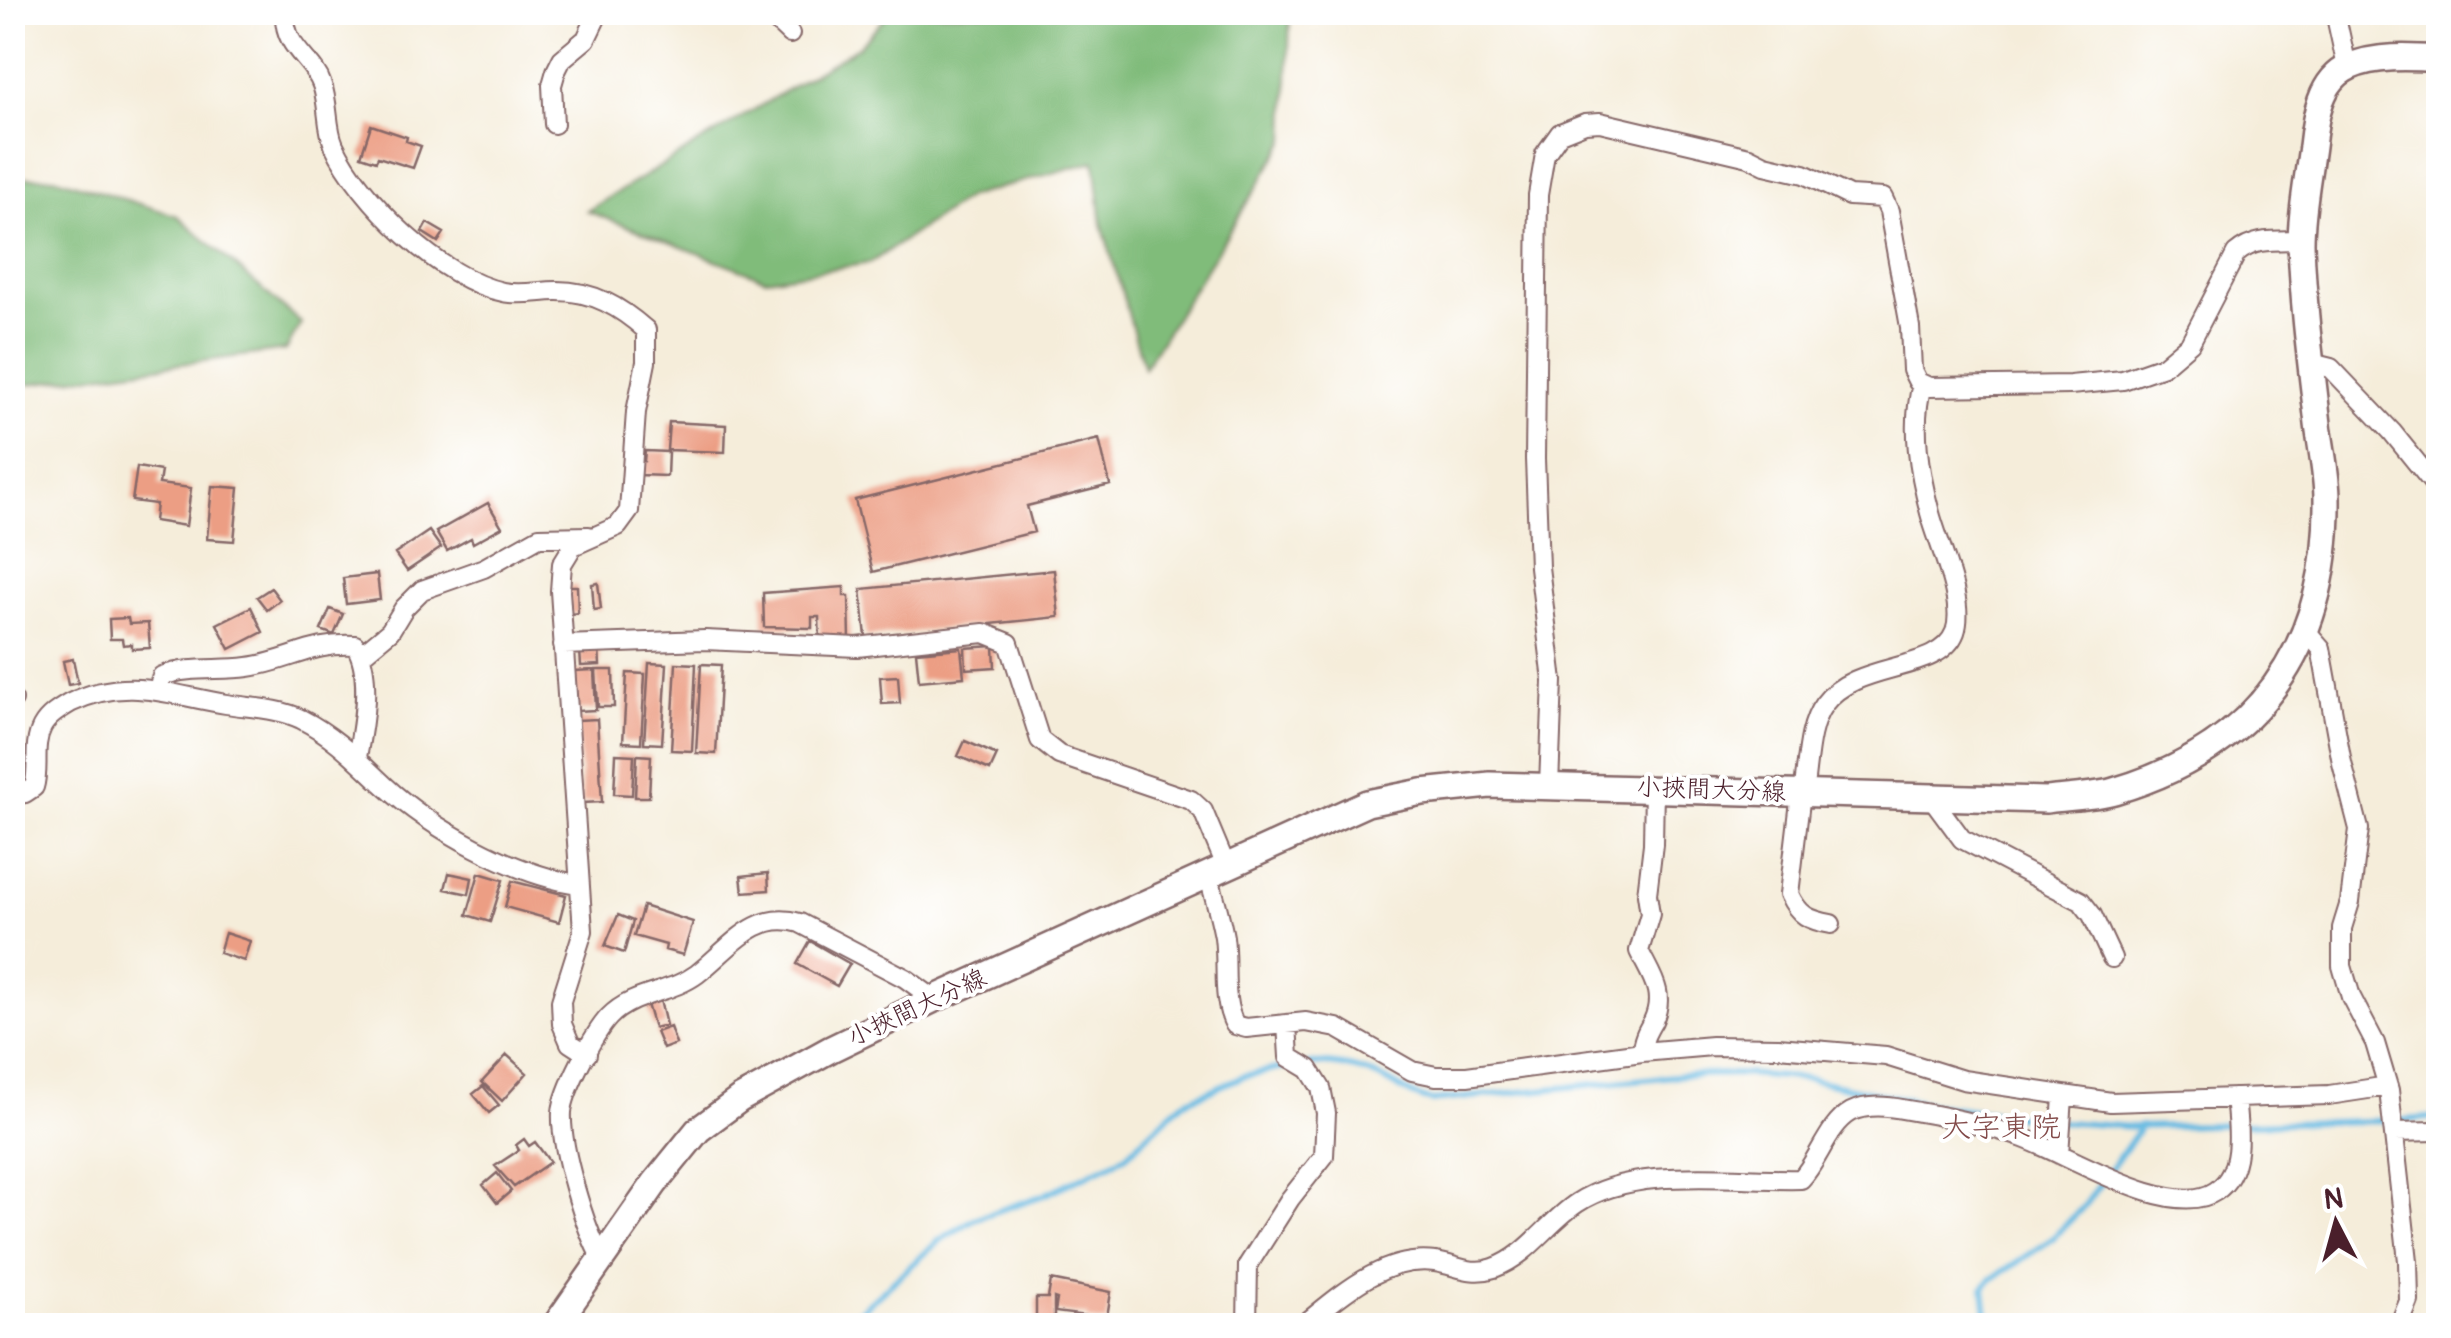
<svg xmlns="http://www.w3.org/2000/svg" width="2451" height="1338" font-family="Pangolin,'Klee One',sans-serif">
  <style>
    .forest { fill: #80bc7a; stroke: #656e52; stroke-width: 2.5 }
    .lines { fill: none; stroke-linecap: round; stroke-linejoin: round }
    .stream { stroke: #65bae2; stroke-width: 6 }
    .building { fill: #ec9e84 }
    .street-casing { stroke: #866768; stroke-width: 22 }
    .secondary-casing { stroke: #866768; stroke-width: 30 }
    .street { stroke: #fff; stroke-width: 18 }
    .secondary { stroke: #fff; stroke-width: 25 }
    .labels { text-anchor: middle; dominant-baseline: central; stroke-width: 8; stroke-linejoin: round; paint-order: stroke }
    .street-label { font-size: 25px; fill: #4a1f2b; stroke: #fff }
    .quarter-label { font-size: 30px; fill: #834b4a; stroke: #fff }
  </style>
  <rect width="100%" height="100%" fill="#fff"/>
  <filter id="ink" filterUnits="userSpaceOnUse"><feTurbulence type="fractalNoise" baseFrequency=".01" numOctaves="2"/><feDisplacementMap in="SourceGraphic" scale="20" xChannelSelector="R" yChannelSelector="G"/><feConvolveMatrix kernelMatrix="1 2 1 2 8 2 1 2 1" color-interpolation-filters="sRGB"/></filter>
  <filter id="wash" filterUnits="userSpaceOnUse"><feTurbulence type="fractalNoise" baseFrequency=".0048" numOctaves="4" result="noise"/><feDisplacementMap in="SourceGraphic" scale="40" xChannelSelector="R" yChannelSelector="G"/><feGaussianBlur stdDeviation="2.25" result="paint"/><feColorMatrix in="noise" values="0 0 0 0 0 0 0 0 0 0 0 0 0 0 0 0 0 1.4 0 .05"/><feComposite in="paint" operator="in"/></filter>
  <g filter="url(#wash)">
    <rect width="100%" height="100%" fill="#f5edda"/>
    <path class="forest" d="M889,13h401l-4,127 -142,228 -42,-144 -7,-63 -127,36 -98,66 -104,16 -179,-68 272,-165z
      M54,177l124,39 123,107 -15,27 -273,36v-208z"/>
    <g class="lines">
      <path class="stream" d="M1309,1064c24,-1 50,4 72,14 18,9 33,20 52,23l251,-26 62,-1 63,5 119,25 134,18 72,5 273,-7 31,-3
        M12,1316l12,10
        M843,1326l97,-86 34,-21 70,-24 80,-38 59,-55 61,-26 48,-10
        M1988,1326l-4,-38 6,-8 62,-41 34,-35 55,-78"/>
    </g>
    <g id="blocks">
      <path class="building" d="M371,125l36,12 -1,4 15,5 -8,22 -35,-11 -2,4 -15,-5z
        M427,223l17,10 -6,9 -16,-10z
        M669,422l57,3 -1,27 -58,-2z
        M1099,439l11,46 -83,21 7,26 -161,40 -18,-72z
        M645,451l23,1 -1,24 -29,-1 1,-15 5,1z
        M137,467l24,4 -2,13 32,4 -5,38 -32,-5 2,-17 -24,-3z
        M212,486l27,2 -5,53 -27,-2z
        M488,503l14,24 -29,16 -2,-5 -24,13 -11,-19z
        M429,531l12,17 -34,23 -12,-17z
        M1054,570l5,47 -193,20 -5,-48z
        M377,574l3,26 -34,4 -3,-26z
        M598,583l3,26 -7,1 -2,-26z
        M569,586h8l1,27 -7,1z
        M844,587v9h5l1,45 -30,1 -1,-25h-7v11l-48,-1 -1,-34z
        M271,588l9,12 -13,10 -10,-13z
        M251,607l12,25 -33,17 -13,-25z
        M330,609l13,5 -9,21 -13,-5z
        M128,618l1,6 19,-1 2,25 -18,1v-5l-9,1 -1,-6h-12l-1,-20z
        M994,646l1,21 -29,2 -1,-21z
        M961,648l3,29 -45,4 -3,-29z
        M599,649l1,16 -19,1 -1,-16z
        M73,659l5,24 -10,2 -5,-24z
        M649,663l18,1 -5,80 -18,-1z
        M676,663l20,1 -4,87 -21,-1z
        M701,664l20,1 -5,89 -20,-1z
        M594,670l2,40 -20,1 -2,-40z
        M596,670h17l1,37h-16z
        M627,673l18,1 -4,69 -18,-1z
        M898,676l2,27 -18,1 -2,-27z
        M597,719l5,83 -20,1 -5,-83z
        M965,741l32,14 -7,15 -32,-14z
        M616,754l18,1 -2,40 -18,-1z
        M637,755l14,1 -2,41h-14z
        M449,873l23,5 -3,16 -24,-5z
        M479,873l24,7 -13,42 -23,-7z
        M768,873l1,17 -26,2 -2,-16z
        M512,881l54,14 -7,27 -54,-15z
        M643,906l50,16 -10,33 -18,-5 1,-5 -32,-9z
        M618,915l15,6 -9,32 -19,-7z
        M225,933l25,8 -6,20 -25,-8z
        M810,941l40,23 -13,22 -40,-22z
        M660,1000l6,25 -12,3 -7,-24z
        M670,1027l6,17 -13,5 -7,-17z
        M507,1055l20,18 -25,28 -20,-19z
        M483,1086l16,19 -10,8 -16,-19z
        M524,1139l5,7 6,-4 15,20 -36,25 -19,-21 24,-16 -3,-5z
        M497,1173l14,18 -14,12 -14,-18z
        M1051,1280l60,12 -5,31 -19,-3v-4l-32,-4 2,-13 -3,-1v28h-18v-28h12z"/>
    </g>
  </g>
  <g filter="url(#ink)">
    <use href="#blocks" fill-opacity="0" stroke="#866768" stroke-width="2.5"/>
    <g class="lines">
      <g class="street-casing">
        <path id="street" d="M285,12c-2,37 28,46 37,73 7,19 4,42 12,60 26,56 108,135 169,147 18,4 36,-1 54,-1 36,0 63,16 89,39v32l-10,50 -7,99 -11,15 -45,20 -11,18 -2,27 23,340 -22,70 1,23 8,19 17,11
          M767,12l23,22
          M2335,12l12,55
          M554,124l-2,-39 4,-14 6,-12 24,-20 13,-27
          M2311,363l20,5 61,64 46,57
          M2307,632l14,16 21,115 17,66 -9,73 -8,26v38l9,31 24,46 14,47 19,171 1,40 -10,25
          M563,645l142,-5 152,7 127,-14 25,10 31,97 19,15 132,45 12,11 23,55
          M361,655l29,-24 14,-23 18,-18 62,-22 55,-31 50,-1
          M158,689l4,-13c27,-10 57,-5 86,-9 40,-5 64,-25 107,-22 18,27 8,82 2,112
          M12,701l1,-1
          M12,783l13,10 9,-6c6,-19 -2,-41 8,-60 6,-11 18,-18 28,-24 56,-28 100,-8 156,1 25,4 52,4 75,15 35,18 55,40 83,66 46,43 132,91 195,99
          M1549,786l4,-105 -14,-114 -4,-108 3,-264 7,-41 15,-21 25,-10 15,-1 149,35 16,8 39,9 45,22 34,2 6,13 21,116 2,43 6,12 11,5 141,-2 53,-5 40,-14 27,-23 46,-89c19,-17 41,-13 65,-14
          M1801,793l-12,101c10,22 20,26 42,30
          M1803,793c5,-28 4,-66 21,-89 32,-44 115,-30 131,-72 11,-30 -17,-88 -25,-119 -11,-42 -19,-87 -8,-129
          M1931,797l31,42 119,62 11,14 20,43
          M1208,874c6,21 12,41 16,63 4,29 -3,63 11,88l11,3 60,-6 31,6 75,43 24,5h31l175,-24 70,-6 66,1 108,9 77,24 148,22 218,-7 59,-9
          M1642,1052c0,-12 5,-21 11,-31 13,-28 -2,-45 -14,-70l11,-37 -3,-20 6,-50 1,-56
          M2394,1132l44,-1
          M2059,1154l4,-57
          M602,1259c-17,-30 -42,-112 -40,-147 2,-22 32,-79 47,-95 24,-25 61,-23 88,-43 33,-25 58,-65 103,-51l105,55 29,21
          M1247,1326l1,-61 42,-66 34,-43 2,-43 -5,-25 -12,-19 -20,-12 -2,-33
          M1302,1326c38,-30 81,-71 133,-64 21,3 36,14 59,6 35,-13 53,-45 83,-65 59,-39 158,-22 224,-24 18,-19 27,-54 50,-67 20,-10 48,-4 68,0 35,6 70,14 104,26 45,16 149,83 193,53 29,-19 22,-65 19,-93"/>
      </g>
      <g class="secondary-casing">
        <path id="secondary" d="M555,1326l100,-143 43,-53 42,-31 91,-50 103,-50 433,-196 55,-11 68,-7 556,15c22,-3 47,-3 68,-9 144,-42 215,-143 213,-292 0,-24 -6,-50 -9,-75 -7,-59 -15,-120 -17,-181 0,-32 7,-66 11,-97 3,-28 8,-66 37,-79 25,-12 62,-10 89,-8"/>
      </g>
      <use href="#street" class="street"/>
      <use href="#secondary" class="secondary"/>
    </g>
  </g>
  <g class="labels">
    <g class="street-label">
      <text transform="translate(1711 790) rotate(2)">小挾間大分線</text>
      <text transform="translate(917 1008) rotate(-25)">小挾間大分線</text>
    </g>
    <g class="quarter-label">
      <text x="2001" y="1127">大字東院</text>
    </g>
  </g>
  <rect width="2451" height="1338" fill="none" stroke="#fff" stroke-width="50"/>
  <g transform="translate(2336 1223) rotate(354)" stroke="#ffffff" stroke-width="8" paint-order="stroke">
  <path d="M0-8L18 38L0 25L-18 38Z" fill="#4a1f2b"/>
  <text y="-15" font-size="28" font-weight="bold" text-anchor="middle" fill="#4a1f2b">N</text>
  </g>
</svg>
